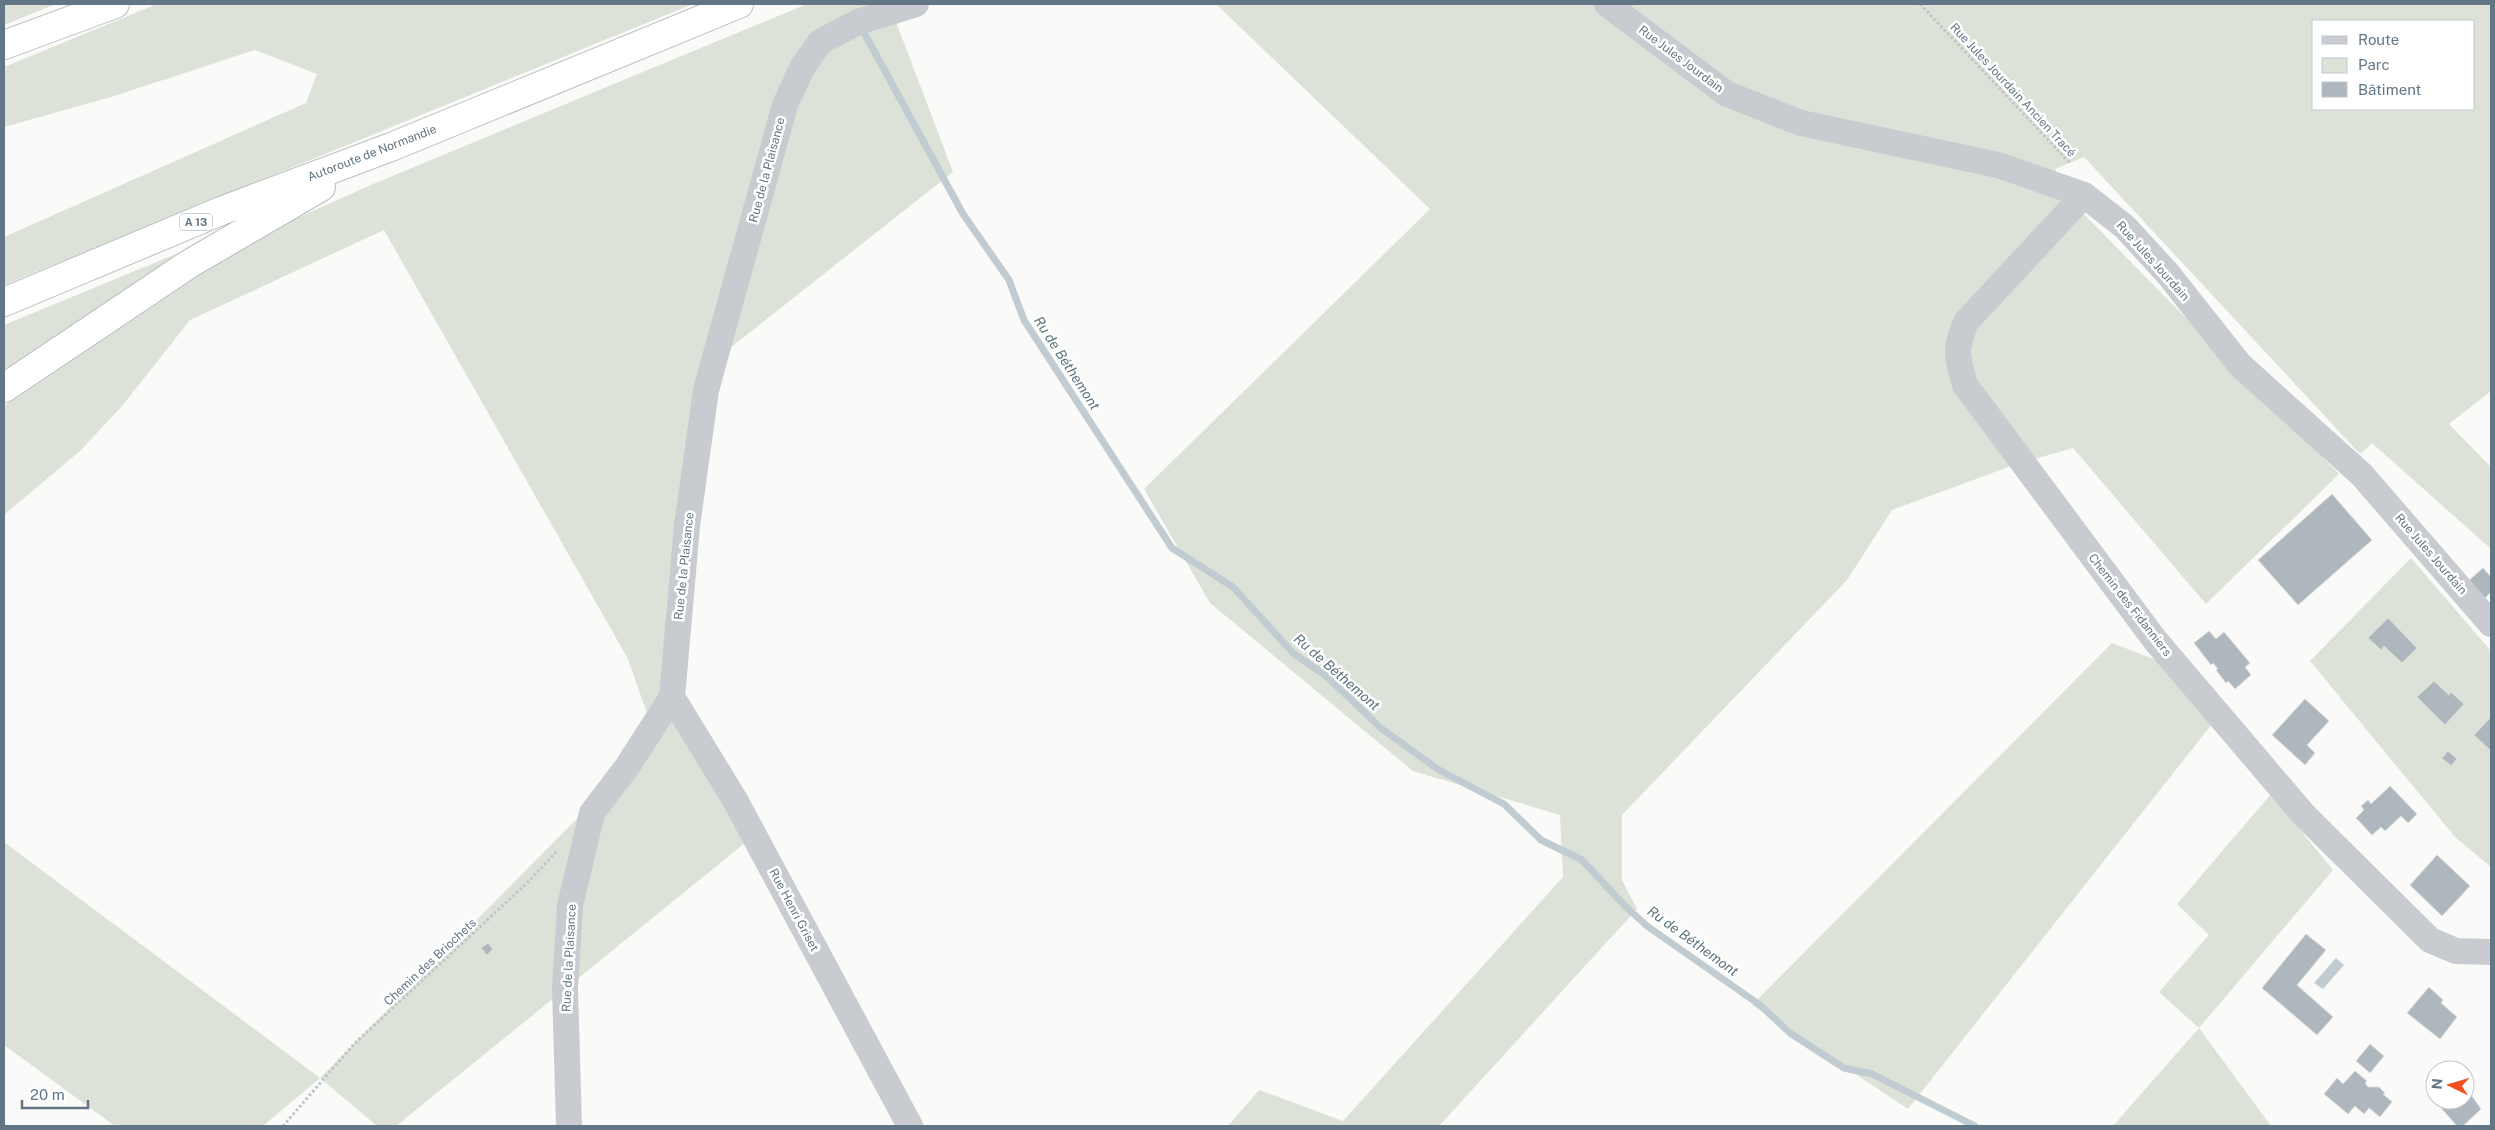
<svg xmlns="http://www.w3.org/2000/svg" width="2495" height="1130" font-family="'Public Sans',sans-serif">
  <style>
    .green { fill: #dce2d8; fill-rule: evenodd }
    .water { fill: #c0ccd1 }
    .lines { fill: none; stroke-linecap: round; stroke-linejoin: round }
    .stream { stroke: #c0ccd1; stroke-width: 7 }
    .building { fill: #adb7bd; stroke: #dcdcda }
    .highway-casing { stroke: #babec1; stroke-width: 30 }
    .path { stroke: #c1c4c6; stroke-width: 3; stroke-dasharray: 2.5 2.5; stroke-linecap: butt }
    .street { stroke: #c8ccd0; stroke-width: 26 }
    .highway { stroke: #fff; stroke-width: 28 }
    .labels { text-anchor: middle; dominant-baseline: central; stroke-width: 5; stroke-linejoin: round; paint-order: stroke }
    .shield { fill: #fff; stroke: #919faa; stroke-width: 1 }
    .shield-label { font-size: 11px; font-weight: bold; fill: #627685 }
    .street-label { font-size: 12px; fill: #627685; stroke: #fff }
    .water-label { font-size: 14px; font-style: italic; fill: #5e767e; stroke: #fff }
  </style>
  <rect width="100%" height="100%" fill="#fafaf8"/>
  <path class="green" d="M4,4h52l-52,21z
    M157,4h536l-689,281v-48l302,-134 11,-29 -62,-24 -144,47 -107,30v-60z
    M807,4h120l-34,10 60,158 -237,187 -35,341 75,134 -360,292h-19l-57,-48 -57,48h-148l-111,-81v-203l316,236 336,-339 -28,-80 -244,-429 -194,90 -68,86 -41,44 -77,65v-109l86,-64 185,-114 98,-44z
    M1216,4h1275v387l-42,33 42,43v82l-119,-106 -12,11 -276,-297 -29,12 20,36 264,269 -133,130 -133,-156 -59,17 -122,45 -45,70 -225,235v65l15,29 -198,217h-211l31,-36 84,31 220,-244 -3,-62 -147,-44 -203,-168 -66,-114 286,-280zM2314,21h160v88h-160z
    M210,240l-206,137v-52z
    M2411,558l80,93v66l-17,18 17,16v116l-36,-30 -145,-176zM2388,619l29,29 -15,15 -18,-17 -4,4 -11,-12zM2434,681l15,14 3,-3 12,12 -19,21 -28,-28zM2448,751l9,8 -6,7 -9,-8z
    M2112,643l47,18 53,63 -304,385 -156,-104z
    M2271,794l62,76 -134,158 72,98h-158l86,-98 -40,-36 50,-57 -32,-31z"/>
  <path class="water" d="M2336,958l8,7 -21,24 -9,-6z"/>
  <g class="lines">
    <path class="stream" d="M861,27l102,187 46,66 15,40 148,228 61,39 61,67 31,21 57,54 57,41 65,34 37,36 41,20 43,46 22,20 113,79 30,28 54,35 28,6 103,52"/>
  </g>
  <path class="building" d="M2332,494l40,46 -74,65 -40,-45z
    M2483,568l8,9v15l-9,9 -16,-18z
    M2388,618l29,30 -15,15 -18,-17 -3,4 -13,-12z
    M2209,631l7,8 8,-7 26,31 -5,4 6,8 -16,14 -7,-8 -2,2 -10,-13 2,-1 -5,-6 -2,2 -17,-22z
    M2434,681l15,14 2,-3 13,12 -19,21 -28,-28z
    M2305,699l24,22 -22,24 8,8 -10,12 -33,-30z
    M2491,717v34l-17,-16z
    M2448,751l9,8 -6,7 -9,-8z
    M2390,786l27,28 -9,9 -7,-7 -16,15 -4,-4 -9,8 -16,-17 8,-8 -3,-4 7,-6 3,4z
    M2437,855l33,31 -28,30 -32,-31z
    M2306,934l20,16 -29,35 36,32 -16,18 -55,-47z
    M488,943l5,6 -6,6 -6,-7z
    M2429,987l14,13 -2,3 16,14 -17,22 -33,-26z
    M2370,1044l14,12 -14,17 -14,-12z
    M2355,1071l12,10 -2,2 3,4h11l6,6 -2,1 9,8 -12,15 -11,-9 -5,6 -9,-8 -7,8 -24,-20 13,-16 6,6z
    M2467,1089l14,20 -18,17h-6l-22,-25 30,-1z"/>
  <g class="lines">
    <g class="highway-casing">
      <path id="highway" d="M4,45l111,-41
        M4,302l217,-91 170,-64 348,-143
        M4,388l185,-124 132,-77"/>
    </g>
    <path class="path" d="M1920,4l151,160
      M283,1126l71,-82 174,-162 30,-32"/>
    <path class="street" d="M1607,4l120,90 74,29 197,42 86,30 41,32 43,47 72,91 122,110 129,149
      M2084,195l-118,127c-12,29 -9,34 -1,63l190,255 149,175 126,125 26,11 35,1
      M672,697l63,103 175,326
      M569,1126l-4,-137 5,-83 22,-93 35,-46 45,-70 15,-171 19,-136 79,-285 17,-37 18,-26 38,-20 58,-18"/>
    <use href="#highway" class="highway"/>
  </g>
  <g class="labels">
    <rect class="shield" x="180" y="213.5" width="32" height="17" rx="4"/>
    <g class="shield-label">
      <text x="196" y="222">A 13</text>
    </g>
    <g class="street-label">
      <text transform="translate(1681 59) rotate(37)">Rue Jules Jourdain</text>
      <text transform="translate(2013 90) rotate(47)">Rue Jules Jourdain Ancien Tracé</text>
      <text transform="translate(372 153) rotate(-21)">Autoroute de Normandie</text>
      <text transform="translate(767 170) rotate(-75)">Rue de la Plaisance</text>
      <text transform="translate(2153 261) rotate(48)">Rue Jules Jourdain</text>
      <text transform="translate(2431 554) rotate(49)">Rue Jules Jourdain</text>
      <text transform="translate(684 566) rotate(-84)">Rue de la Plaisance</text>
      <text transform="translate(2130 605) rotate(52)">Chemin des Fidanniers</text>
      <text transform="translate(794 910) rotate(62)">Rue Henri Griset</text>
      <text transform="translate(569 958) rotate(-87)">Rue de la Plaisance</text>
      <text transform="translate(430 962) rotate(-43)">Chemin des Briochets</text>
    </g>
    <g class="water-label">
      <text transform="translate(1067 363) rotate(57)">Ru de Béthemont</text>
      <text transform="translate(1337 672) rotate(41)">Ru de Béthemont</text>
      <text transform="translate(1693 941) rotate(36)">Ru de Béthemont</text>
    </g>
  </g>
  <rect width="2495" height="1130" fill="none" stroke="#627685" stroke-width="10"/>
  <rect x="2312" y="20" width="162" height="90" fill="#ffffff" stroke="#c0c8ce"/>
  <rect x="2322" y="36" width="25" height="8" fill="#c8ccd0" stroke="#c0c8ce"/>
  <text x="2358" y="45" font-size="15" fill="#627685">Route</text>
  <rect x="2322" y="58" width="25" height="15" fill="#dce2d8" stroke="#c0c8ce"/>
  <text x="2358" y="70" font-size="15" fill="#627685">Parc</text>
  <rect x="2322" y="82" width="25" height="15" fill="#adb7bd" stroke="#c0c8ce"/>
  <text x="2358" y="95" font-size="15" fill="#627685">Bâtiment</text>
  <g transform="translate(2450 1085) rotate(275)"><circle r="24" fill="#ffffff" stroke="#c0c8ce"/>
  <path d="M0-4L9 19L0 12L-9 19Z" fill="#f25020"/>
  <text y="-8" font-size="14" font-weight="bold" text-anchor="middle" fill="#627685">N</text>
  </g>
  <path d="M22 1100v8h66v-8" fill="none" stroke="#627685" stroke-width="2.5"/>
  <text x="30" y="1100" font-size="15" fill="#627685" stroke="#ffffff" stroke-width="4" paint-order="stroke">20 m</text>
</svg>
